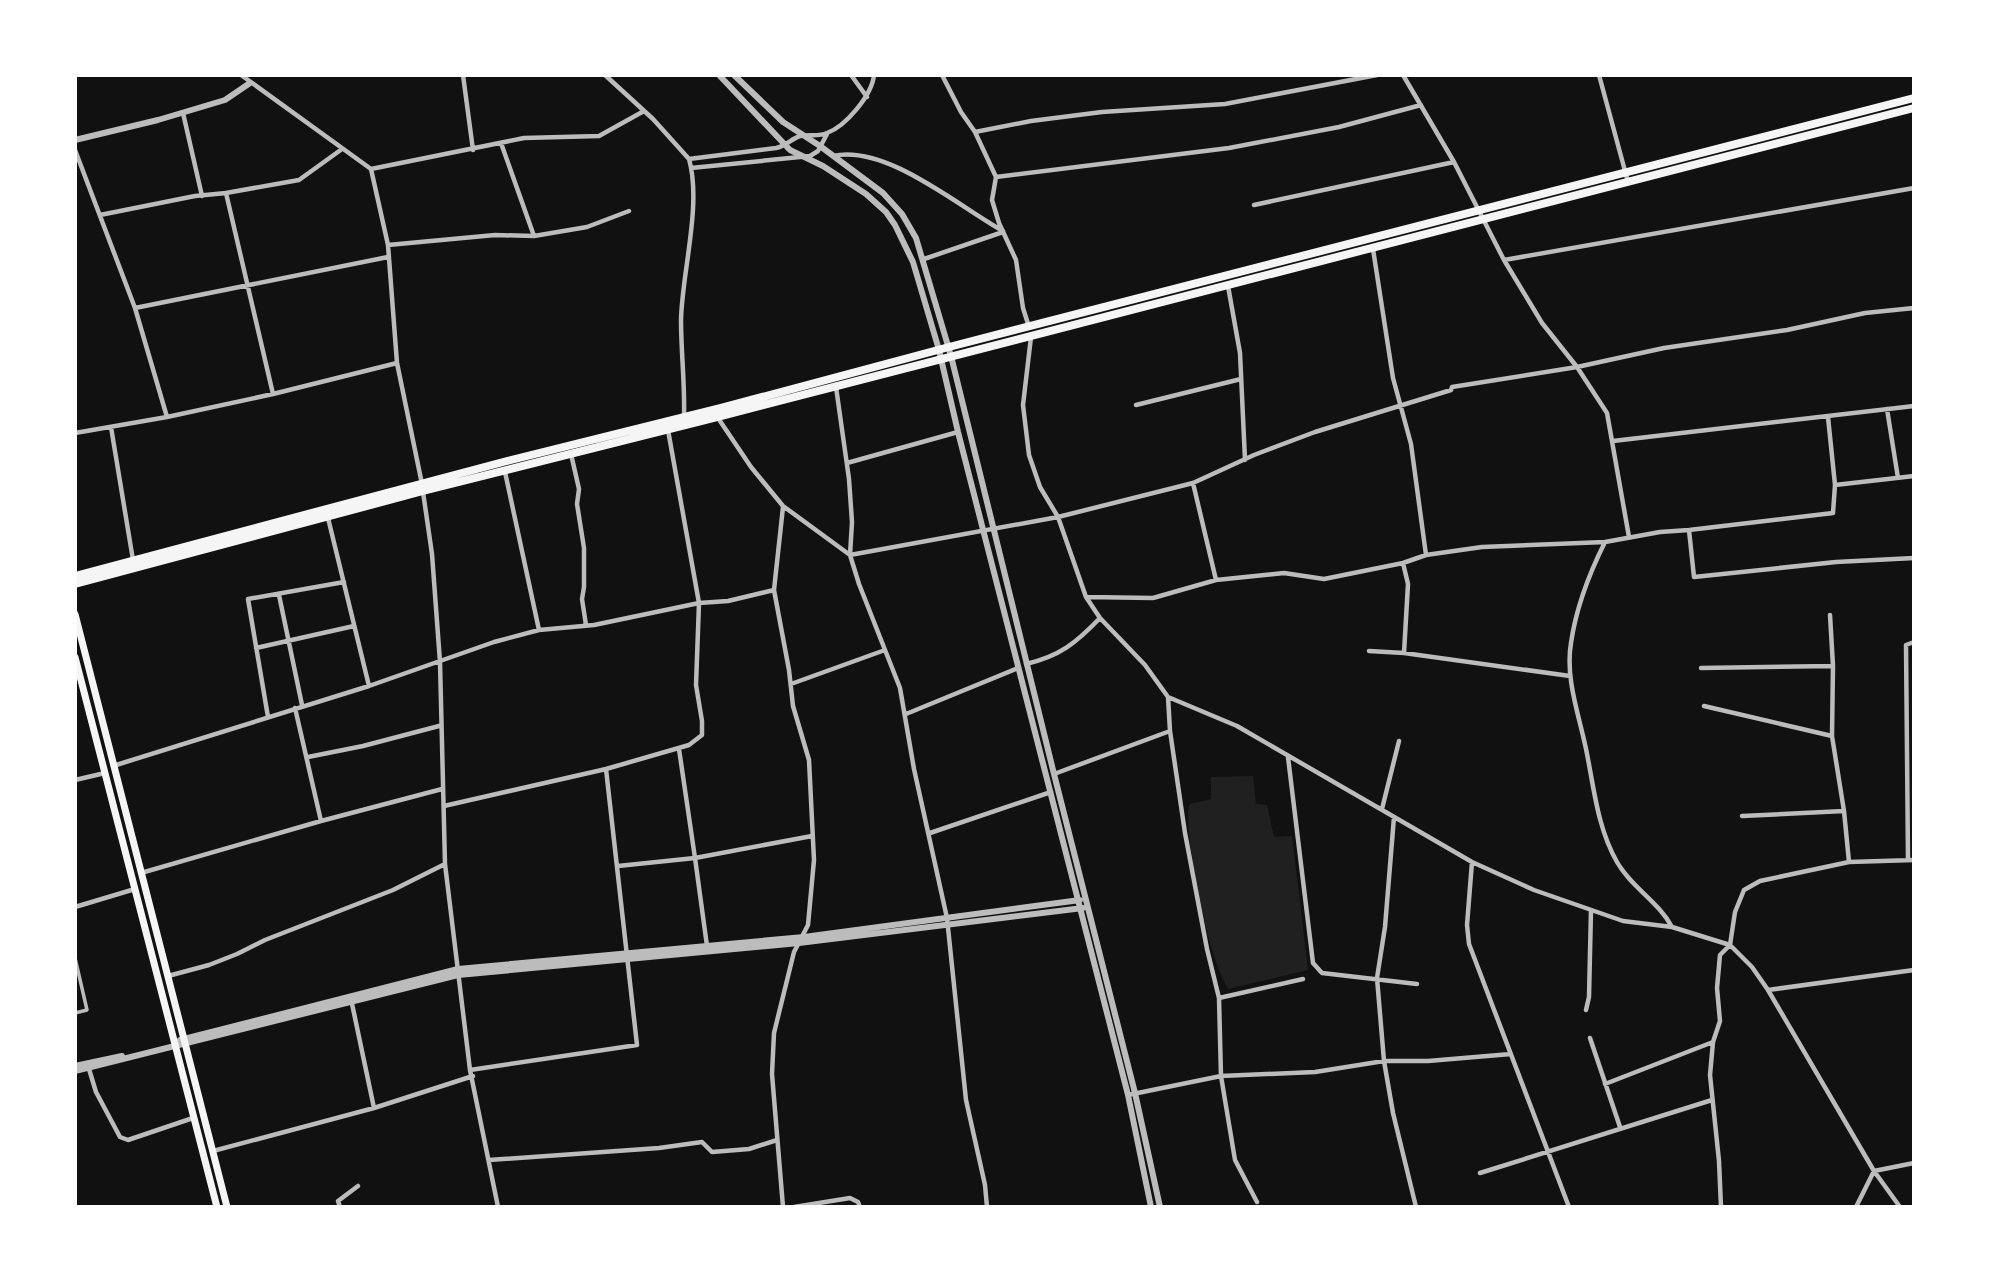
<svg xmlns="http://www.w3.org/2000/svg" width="1989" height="1282" font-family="'Zilla Slab',serif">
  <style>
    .green { fill: #202020 }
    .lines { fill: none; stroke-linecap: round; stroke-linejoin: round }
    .pedestrian { stroke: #bcbcbc; stroke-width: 3.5 }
    .minor { stroke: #bcbcbc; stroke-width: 4.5 }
    .tertiary { stroke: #bcbcbc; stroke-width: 6 }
    .secondary { stroke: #f5f5f5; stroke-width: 7 }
    .primary { stroke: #f5f5f5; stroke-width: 8 }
  </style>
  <rect width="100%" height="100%" fill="#111"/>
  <path class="green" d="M1253,776l3,28 11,1 7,32 18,-1 16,134 -80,19c-7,-13 -12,-26 -16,-40 -7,-22 -31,-131 -22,-145l21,-5v-22z"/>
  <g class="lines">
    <path class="pedestrian" d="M75,958l12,52 -12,3"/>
    <path class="minor" d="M241,75l130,94 17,76 9,118 25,121
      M463,75l10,75
      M605,75l48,44 36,40c13,46 -7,113 -8,161 0,32 4,64 3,97
      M851,75l16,22
      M942,75l19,37 14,20 21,45 -4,23 7,23 17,37 7,48 6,19
      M1403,75l51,87 50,98 38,63 35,44 30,46 22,124
      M1599,75l29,107
      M183,113l19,83
      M975,132l56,-11 71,-9 123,-8 152,-29
      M501,143l33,93
      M75,150l60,158 32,109 106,-23 124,-31
      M833,156c53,-12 125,50 170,75
      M689,159l87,-11c10,-2 15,-9 24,-12 9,-2 19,1 27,-3 19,-7 45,-38 47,-58
      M691,168l119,-12 8,-5 9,-17
      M371,169l153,-31 75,-2 45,-25
      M996,177l233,-29 110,-21 82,-22
      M226,193l47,201
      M1254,205l200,-43
      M100,215l95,-19 31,-3 73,-13 43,-31
      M388,245l107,-10 39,1 53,-9 42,-16
      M1373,249l20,129 18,66 15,111
      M924,259l79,-27
      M1504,260l410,-72
      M1228,286l12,67 5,107
      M135,308l253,-51
      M1031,337l-8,68 6,50 11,32 18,30 28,80 14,21 45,47 23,32 69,29 235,136 62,28 89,31 49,6 58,18 22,22 16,23 106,181 26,36
      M836,387l13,92 3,43 -2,33 9,29 41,104 14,81 33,149 19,182 19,85 2,22
      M1136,405l105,-26
      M1887,409l11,69
      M718,418l33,49 32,39 67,49 208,-38 135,-34 61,-28 61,-23 136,-42 1,-3 125,-20 87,-19 123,-18 78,-17 49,-5
      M111,427l22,133
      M75,433l92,-16
      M1613,441l301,-35
      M571,454l8,35 -2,15 7,44v39l-2,12 4,26
      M847,463l111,-31
      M505,472l34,158
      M1193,483l23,97
      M1835,485l79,-9
      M423,492l9,62 8,108 5,202 25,206 28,137
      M328,518l41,168
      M1689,530l5,47 142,-15 78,-4
      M1403,563l5,21 -4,69
      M774,590l9,-83
      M279,595l23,110
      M1087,597l66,1 63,-18 68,-7 40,6 79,-16 23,-8 56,-8 123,-5
      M1830,615l3,51 -1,70 12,75 5,51
      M256,648l98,-22
      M1369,651l35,2 166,23
      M1026,664c34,-8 50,-21 74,-46
      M1701,668l132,-2
      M791,684l94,-34
      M1168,697l2,34 15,102 22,116 12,49 2,78 14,84 22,42
      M1704,706l128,30
      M295,708l26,113
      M906,714l112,-46
      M268,717l-20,-118 96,-17
      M308,757l55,-11 76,-20
      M1288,757l25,206 9,10 95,11
      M113,766l256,-80 125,-44 45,-12 55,-5 105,-22 -31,-173
      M1054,774l116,-43
      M75,780l30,-7
      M444,806l162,-37 83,-24 13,-10v-14l-6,-36 3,-82 29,-2 46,-11 15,80 4,36 16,54 5,100 -6,65 -14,27 -20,81 -2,41 11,133
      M1382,809l17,-68
      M1742,816l102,-5
      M1394,817l-9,110 -8,51 7,83 9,52 23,94
      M930,833l121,-41
      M1908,859l-2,-214 8,-3
      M1472,862l-5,63 2,19 100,263
      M618,866l77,-8 -16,-109
      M141,873l180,-52 121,-32
      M75,907l60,-18
      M1672,927c-14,-26 -41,-40 -55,-65 -20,-35 -23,-75 -31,-113 -7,-34 -21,-71 -15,-106 5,-35 18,-69 34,-101l55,-10 29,-2 144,-17 2,-28 -7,-68
      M707,946l-12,-88 117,-22
      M168,976l41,-11 28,-11 28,-14 128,-50 52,-26
      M1768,990l146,-20
      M1219,998l84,-19
      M351,999l23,109
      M1586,1010l3,-13 2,-87
      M1590,1038l30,89
      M89,1069l7,23 24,45 8,3 65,-22
      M470,1070l167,-25 -31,-276
      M1605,1084l108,-42
      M1128,1095l93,-19 94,-4 69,-11h44l83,-7
      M213,1151l161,-43 99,-32
      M489,1160l170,-12 43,-6 10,10 37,-3 28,-9
      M1480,1173l232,-73
      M340,1207l-2,-6 20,-15
      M794,1207l56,-9 8,4 2,5
      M1721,1207l-2,-46 -9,-86 3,-33 7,-21 -3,-33 3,-33 10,-10 5,-33 9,-22 16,-9 89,-19 65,-2
      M1856,1207l18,-36 40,-8"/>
    <path class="tertiary" d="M719,75l71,75 33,16 43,28 20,18 9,13 18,37 26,88 19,82 170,663 23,112
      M734,75l49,47 37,24 63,47 19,21 14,24 35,118 103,418 81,319 25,114
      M75,140l83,-20 67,-20 25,-17
      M180,1040l278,-71 346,-32 276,-37
      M75,1066l47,-10
      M75,1071l383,-96 341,-32 284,-35"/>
    <path class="secondary" d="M75,614l152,593
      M75,657l142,550"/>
    <path class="primary" d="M75,576l432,-115 214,-53 228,-61 965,-249
      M75,584l348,-93 294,-74 1197,-309"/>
  </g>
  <rect width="1989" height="1282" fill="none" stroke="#ffffff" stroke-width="154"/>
</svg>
